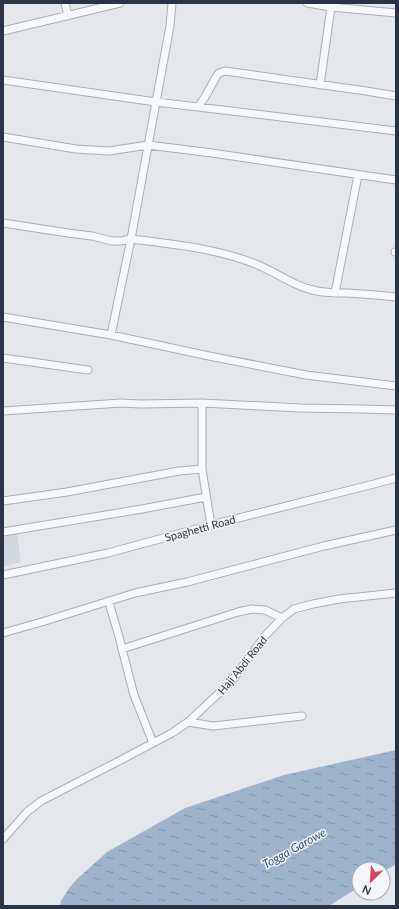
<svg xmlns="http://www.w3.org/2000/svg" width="399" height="909" font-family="Lato,sans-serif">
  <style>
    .built { fill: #d2d6de }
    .water { fill: url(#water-ripples) }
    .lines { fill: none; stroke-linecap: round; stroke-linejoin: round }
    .street-casing { stroke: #a9aeb7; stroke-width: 9 }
    .street { stroke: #f7f8fa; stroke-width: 7 }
    .labels { text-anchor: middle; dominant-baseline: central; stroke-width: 3; stroke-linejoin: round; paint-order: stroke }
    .street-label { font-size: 11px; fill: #2b3445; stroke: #f4f6f9 }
    .water-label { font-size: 12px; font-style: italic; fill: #34527a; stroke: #f4f6f9 }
  </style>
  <defs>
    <pattern id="water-ripples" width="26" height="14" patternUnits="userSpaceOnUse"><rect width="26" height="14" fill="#9fb4cc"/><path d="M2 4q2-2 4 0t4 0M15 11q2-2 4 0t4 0" fill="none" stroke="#8293a7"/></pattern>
  </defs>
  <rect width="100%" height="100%" fill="#e4e7ec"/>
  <path class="built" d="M17,532l4,30 -18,5v-33z"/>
  <path class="water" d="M396,750v114l-13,8v-3h-24v18l-30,19h-269l1,-5 8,-13 8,-9 30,-27 78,-44 99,-33z"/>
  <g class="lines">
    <g class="street-casing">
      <path id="street" d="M65,3l3,13
        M307,3l24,4 65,6
        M3,31l117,-28
        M3,80l153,22 240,29
        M320,85l11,-78
        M198,107l7,-10 11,-20 3,-4 6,-2 141,20 30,5
        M3,137l73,12 15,1 18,1 39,-6 64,8 184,27
        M3,223l65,10 24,3 20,5h9l10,-2c40,5 83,9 122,24 22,8 41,24 64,28 10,2 20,2 30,2 17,1 33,2 49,4
        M395,252h1
        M335,293l23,-118
        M3,317l108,18 98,21 97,19 90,11
        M111,335l20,-96 25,-137 14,-76 2,-23
        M3,358l85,12
        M202,403v66l9,56
        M3,411l118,-8 20,1 61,-1 99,5 61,1 34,1
        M3,501l64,-9 112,-21 23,-2
        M3,532l139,-23 64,-12
        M3,575l105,-22 103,-28 163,-41 22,-6
        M109,601c3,15 9,29 12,44l13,50 19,48
        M3,633l42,-12 90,-28 52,-11 137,-36 72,-16
        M122,649l116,-37 14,-3 13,1 17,8
        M188,722l25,4 89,-10
        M3,839l24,-27 14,-11 76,-39 55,-29 16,-11 43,-40 34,-46 17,-18 12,-9 19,-5 26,-5 57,-6"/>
    </g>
    <use href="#street" class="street"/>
  </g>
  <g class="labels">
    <g class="street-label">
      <text transform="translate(200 528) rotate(-15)">Spaghetti Road</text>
      <text transform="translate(242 665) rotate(-51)">Haji Abdi Road</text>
    </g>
    <g class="water-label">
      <text transform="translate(294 848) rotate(-29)">Togga Garowe</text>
    </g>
  </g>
  <rect width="399" height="909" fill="none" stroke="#2b3445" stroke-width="8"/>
  <g transform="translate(371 881) rotate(205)"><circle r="19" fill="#f4f6f9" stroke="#a4a8b1"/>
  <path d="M0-3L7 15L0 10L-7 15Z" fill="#d1495b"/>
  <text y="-6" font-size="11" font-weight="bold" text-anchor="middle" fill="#2b3445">N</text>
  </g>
</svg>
